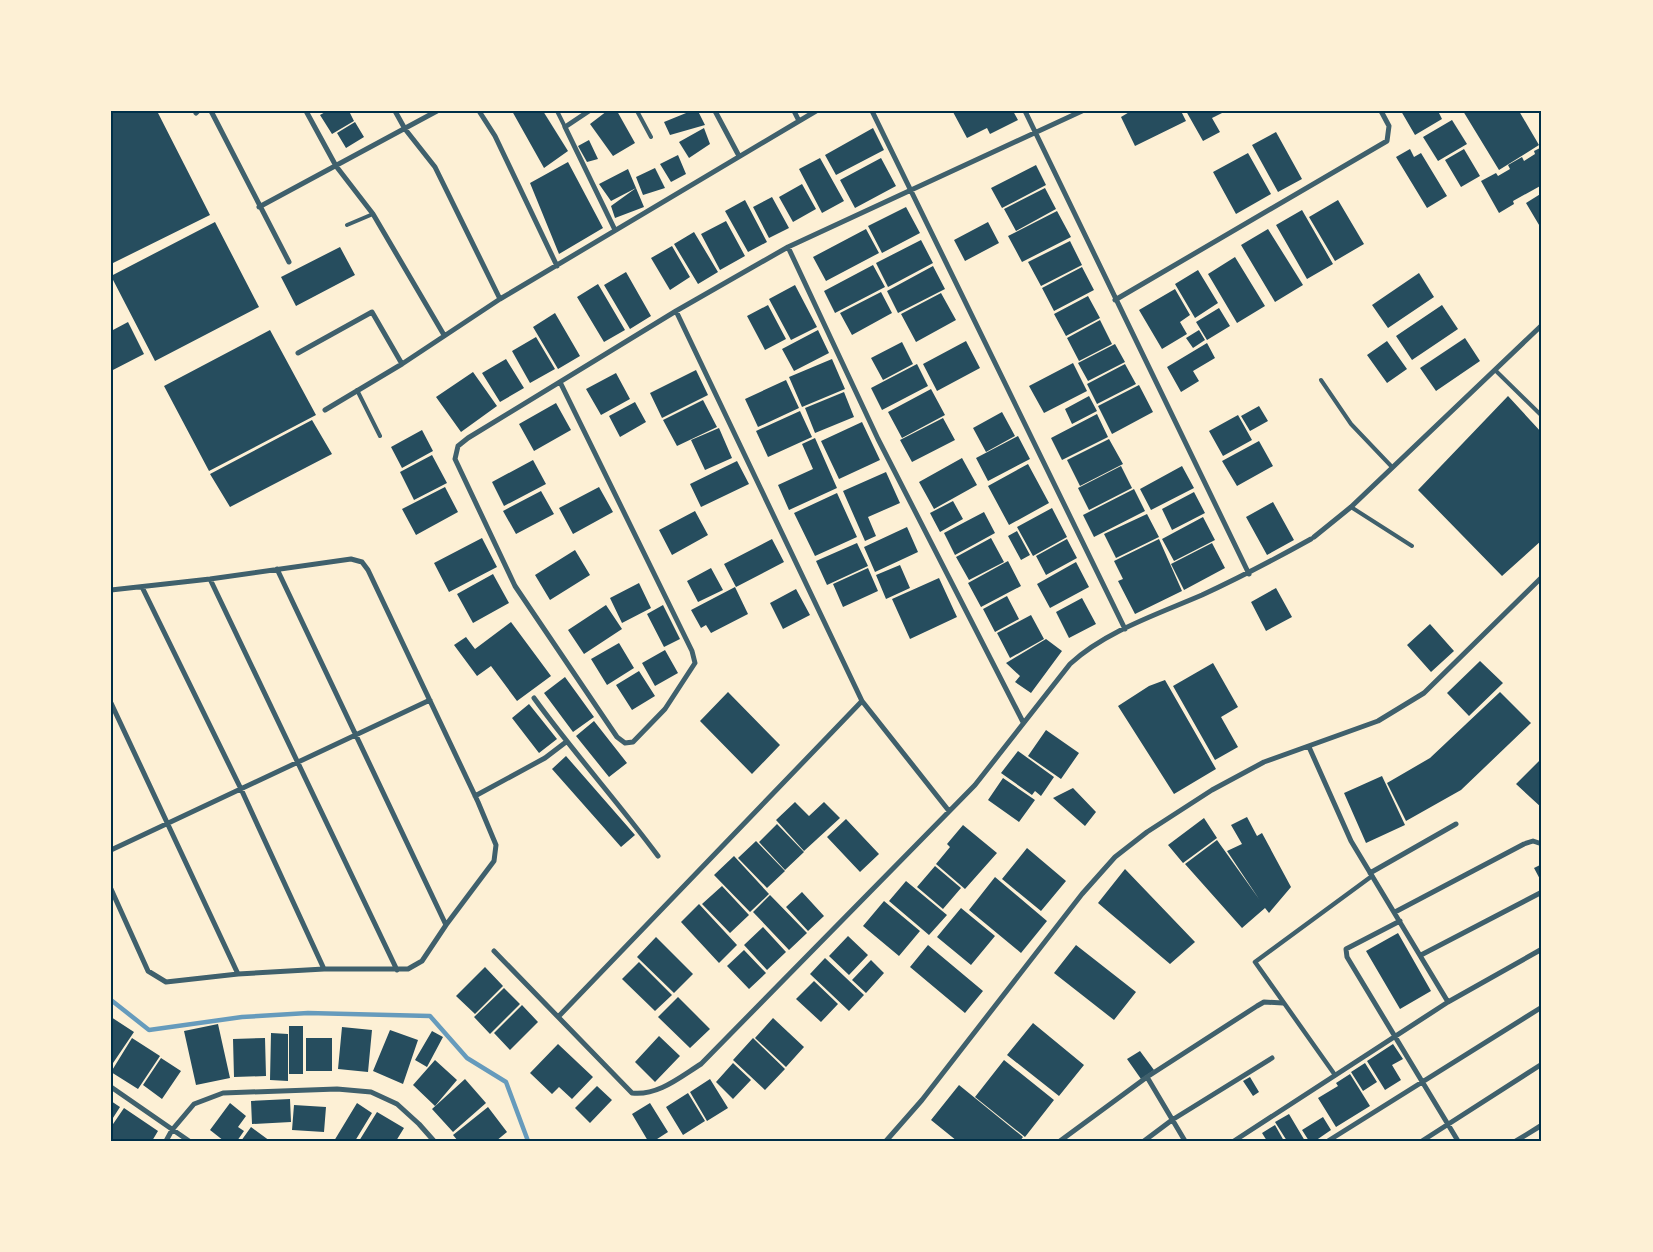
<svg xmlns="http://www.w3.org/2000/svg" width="1653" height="1252" font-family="Rubik,sans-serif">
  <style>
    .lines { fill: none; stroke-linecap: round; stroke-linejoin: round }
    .stream { stroke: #669bbc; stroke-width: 4.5 }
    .building { fill: #264d5e }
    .service { stroke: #3f606c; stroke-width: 4 }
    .pedestrian { stroke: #3f606c; stroke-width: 4.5 }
    .minor { stroke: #3f606c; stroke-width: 5 }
    .neatline { fill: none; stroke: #003049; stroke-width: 2 }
  </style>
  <rect width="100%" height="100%" fill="#fdf0d5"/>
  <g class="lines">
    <path class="stream" d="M111,1000l38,30 93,-13 66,-4 122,3 37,42 39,24 22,59"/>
  </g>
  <path class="building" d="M111,111h46l53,104 -99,49z
    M327,111h22l5,10 -22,13 -12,-19z
    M512,111h31l25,40 -24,17z
    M607,111h10l18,32 -22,13 -23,-32z
    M691,111h7l7,14 -35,10 -6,-13z
    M955,111h58l5,9 -28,14 -3,-6 -20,10 -14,-26z
    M1131,111h50l5,10 -51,25 -14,-29z
    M1186,111h40l-14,7 8,14 -17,9z
    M1401,111h37l4,8 -27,16z
    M1463,111h56l20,34 -40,25z
    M1452,120l15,24 -29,17 -15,-24z
    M355,122l9,15 -18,11 -9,-15z
    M704,128l6,16 -21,14 -10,-16z
    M873,128l11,22 -48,25 -11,-20z
    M1276,132l26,47 -24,13 -26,-47z
    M589,140l9,19 -11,3 -9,-16z
    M1542,147v38l-29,16 1,3 -15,9 -18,-32 15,-8 2,3 12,-7 -2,-4 14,-8 2,4 11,-7 -1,-3z
    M1410,149l4,8 7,-4 26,43 -20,12 -31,-51z
    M1464,149l16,27 -19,11 -16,-27z
    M1248,153l23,41 -35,20 -23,-42z
    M678,155l8,19 -15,8 -11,-18z
    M820,158l24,43 -22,12 -23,-44z
    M881,158l15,28 -41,22 -15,-28z
    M568,162l35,66 -44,26 -29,-71z
    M1036,165l10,20 -44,23 -11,-20z
    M655,168l10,20 -22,7 -7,-18z
    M628,169l8,19 -25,13 -12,-17z
    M802,184l14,25 -23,13 -14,-25z
    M636,188l8,19 -29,11 -4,-12z
    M1045,188l11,21 -40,22 -12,-22z
    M1542,193v37l-16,-27z
    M772,197l17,31 -20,10 -16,-31z
    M745,200l22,42 -19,10 -23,-41z
    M1338,200l26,44 -29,17 -26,-44z
    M906,207l14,26 -38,20 -14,-27z
    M1302,210l31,54 -26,15 -31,-54z
    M1057,211l14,26 -49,25 -14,-26z
    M726,221l19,35 -25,14 -19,-36z
    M215,222l44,85 -104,54 -44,-85z
    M988,222l11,21 -34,18 -11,-21z
    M866,229l13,24 -53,28 -13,-24z
    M1268,229l35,56 -28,17 -34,-57z
    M694,232l24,40 -20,12 -24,-40z
    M921,240l12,23 -45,24 -12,-24z
    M1070,241l12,24 -41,21 -13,-24z
    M672,246l18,31 -20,13 -19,-32z
    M340,247l15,28 -59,31 -15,-29z
    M1235,257l30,49 -28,17 -29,-49z
    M873,265l12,22 -50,26 -11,-22z
    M933,266l12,23 -47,24 -11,-22z
    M1082,267l12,23 -40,21 -12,-23z
    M1198,270l20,33 -23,15 -20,-34z
    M626,272l25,44 -21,13 -26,-44z
    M1419,273l15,24 -46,31 -16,-23z
    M598,284l27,46 -21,12 -27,-45z
    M795,285l22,42 -26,13 -22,-41z
    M1175,289l15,26 -10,7 7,12 -25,15 -23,-39z
    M881,292l11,21 -40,22 -12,-22z
    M941,293l15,27 -40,22 -15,-28z
    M1088,296l12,22 -34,18 -12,-22z
    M768,305l18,34 -21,11 -18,-34z
    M1442,305l16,24 -46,31 -16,-24z
    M1219,308l11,18 -23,14 -11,-18z
    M555,313l25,43 -22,13 -25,-42z
    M1100,320l12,24 -33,17 -12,-23z
    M128,322l16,32 -33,17v-44l2,3z
    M270,330l46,85 -107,56 -45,-85z
    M818,330l11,23 -35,18 -12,-22z
    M1199,330l6,10 -12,8 -7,-10z
    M536,337l19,32 -25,14 -18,-32z
    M1465,338l15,23 -44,30 -16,-23z
    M966,341l14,27 -43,23 -14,-27z
    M1387,341l20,28 -20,14 -20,-28z
    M902,342l11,22 -30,16 -12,-22z
    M1207,343l8,15 -22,13 6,10 -18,11 -14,-25z
    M1115,344l10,18 -37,19 -10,-18z
    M506,359l18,29 -24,14 -18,-29z
    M832,359l13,30 -43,18 -13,-30z
    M1073,363l14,28 -43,22 -15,-27z
    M917,364l11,22 -46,24 -11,-22z
    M1125,364l11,20 -39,20 -10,-20z
    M696,370l12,25 -46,23 -12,-25z
    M473,372l24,34 -36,26 -25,-35z
    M616,373l14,26 -29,16 -15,-26z
    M786,380l13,28 -41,19 -13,-28z
    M1139,385l14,27 -41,22 -14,-28z
    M931,389l14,26 -43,23 -14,-26z
    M844,392l10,25 -39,16 -10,-25z
    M1089,396l8,15 -25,13 -7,-15z
    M1508,396l34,37v107l-40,36 -84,-86z
    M703,400l14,27 -40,19 -14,-26z
    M635,402l11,20 -26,15 -11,-21z
    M556,403l15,27 -37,21 -15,-27z
    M1259,406l9,15 -18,10 -9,-15z
    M800,411l12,26 -44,20 -12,-26z
    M1002,412l13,24 -29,16 -13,-24z
    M1097,414l11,23 -46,23 -11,-22z
    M1238,415l14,25 -29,16 -14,-25z
    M943,418l12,22 -43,22 -12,-22z
    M312,420l20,34 -102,53 -20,-33z
    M862,422l18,38 -41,19 -18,-38z
    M719,428l13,30 -27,12 -14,-30z
    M422,430l11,21 -31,17 -11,-21z
    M1018,436l12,23 -42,22 -12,-23z
    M815,438l22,50 -48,22 -11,-25 35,-16 -11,-25z
    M1109,439l14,25 -43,22 -13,-26z
    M1259,441l14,25 -36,20 -15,-25z
    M432,455l15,28 -33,17 -14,-28z
    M962,458l15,27 -43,24 -15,-27z
    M533,460l13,24 -42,22 -12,-24z
    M737,461l12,23 -48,23 -11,-23z
    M1028,464l21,39 -40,22 -21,-39z
    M1121,466l11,22 -43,22 -11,-22z
    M1182,466l12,22 -43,22 -11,-21z
    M886,472l14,31 -32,14 8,19 -11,5 -22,-50z
    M445,487l13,25 -42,23 -14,-26z
    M599,487l14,25 -40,22 -14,-26z
    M1134,489l11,22 -51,26 -11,-22z
    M541,491l13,23 -38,20 -13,-23z
    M1194,492l11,21 -33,17 -10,-21z
    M837,493l20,44 -42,19 -21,-43z
    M953,501l10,18 -23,13 -10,-19z
    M1273,502l21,38 -27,15 -21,-38z
    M1052,508l15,29 -34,19 -16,-29z
    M695,511l13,24 -36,20 -13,-25z
    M984,512l11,21 -40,22 -11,-22z
    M1147,514l12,23 -43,21 -12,-24z
    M1203,517l12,23 -41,21 -12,-22z
    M907,527l11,25 -43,20 -11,-25z
    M1017,531l13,24 -9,5 -13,-24z
    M482,538l15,29 -48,25 -15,-29z
    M991,538l13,24 -35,18 -13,-23z
    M772,539l12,23 -48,25 -12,-23z
    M1067,539l10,19 -31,17 -10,-19z
    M1159,539l23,52 -47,23 -17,-33 5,-2 -9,-18z
    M857,543l11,23 -41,19 -11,-24z
    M1212,543l13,25 -41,22 -13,-26z
    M575,550l15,25 -40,25 -15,-25z
    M1008,561l13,25 -40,21 -13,-24z
    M1076,562l13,25 -39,21 -13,-24z
    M900,565l10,23 -24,11 -10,-24z
    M711,568l12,22 -25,12 -11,-21z
    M868,568l10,23 -35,16 -10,-23z
    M493,574l16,29 -36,20 -16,-29z
    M939,578l18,39 -47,22 -18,-40z
    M639,583l12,25 -29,15 -12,-25z
    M735,587l13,27 -37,19 -5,-8 -5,3 -10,-18z
    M1276,588l16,29 -26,14 -15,-29z
    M796,589l14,26 -27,14 -13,-26z
    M1007,596l12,23 -24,13 -12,-23z
    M1082,598l14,26 -27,14 -13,-26z
    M606,605l16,24 -38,25 -16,-24z
    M663,605l17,34 -16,8 -17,-33z
    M1031,615l13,24 -34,19 -13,-25z
    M511,622l40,54 -34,25 -26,-35 -14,10 -23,-31 12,-8 9,12z
    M1430,624l24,27 -23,21 -24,-27z
    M1046,639l16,12 -31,42 -16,-11 5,-6 -14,-13z
    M619,643l15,25 -27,17 -16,-26z
    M665,650l13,23 -23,13 -13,-23z
    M1480,661l23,22 -34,33 -22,-23z
    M1213,663l25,44 -17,10 17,30 -23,13 -42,-74z
    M639,671l16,25 -23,14 -16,-25z
    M565,677l29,40 -21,15 -29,-39z
    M1165,680l51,89 -42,25 -56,-88 31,-20z
    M728,692l52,53 -28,29 -52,-53z
    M1500,692l31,31 -70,67 -55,31 -19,-38 43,-25z
    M529,704l28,35 -18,14 -27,-35z
    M594,721l33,42 -18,14 -33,-41z
    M1046,730l33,23 -18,26 -33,-23z
    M1018,751l36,26 -13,19 -6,-5 -3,4 -31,-22z
    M566,756l69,79 -14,12 -69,-78z
    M1542,758v50l-26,-24z
    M1382,776l23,49 -39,18 -22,-50z
    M1003,778l32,22 -16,22 -31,-22z
    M1073,788l23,24 -11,14 -32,-28z
    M795,802l14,14 15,-14 16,16 -36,33 -28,-31z
    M1247,817l10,19 5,-3 29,54 -22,26 -4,-5 -23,20 -57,-64 32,-24 42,59 -32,-48 15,-7 -11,-19z
    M1204,818l13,20 -34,25 -15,-18z
    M846,819l33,35 -19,18 -33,-35z
    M777,824l27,28 -19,18 -26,-28z
    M963,825l34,28 -32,36 -29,-25 14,-17 -3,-3z
    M756,841l29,30 -18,17 -29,-30z
    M1027,848l39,33 -25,30 -39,-32z
    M734,856l35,38 -19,18 -36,-37z
    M1542,864v19l-8,-15z
    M935,866l26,22 -18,21 -26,-22z
    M1125,869l70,73 -25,22 -72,-61z
    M995,877l52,44 -26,32 -52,-43z
    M906,881l41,34 -18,20 -40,-34z
    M722,886l27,29 -19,18 -28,-29z
    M802,892l22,24 -16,15 -22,-24z
    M770,895l37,38 -18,17 -36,-38z
    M884,901l36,30 -21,25 -36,-30z
    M699,904l38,41 -18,18 -38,-41z
    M961,908l34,28 -24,29 -34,-28z
    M763,927l23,25 -19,18 -23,-25z
    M1398,933l33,58 -31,18 -34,-58z
    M848,936l20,19 -19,20 -20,-19z
    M656,937l37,37 -19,19 -37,-36z
    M928,945l55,46 -18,22 -55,-46z
    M1076,945l60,47 -22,28 -60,-47z
    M744,950l22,23 -17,16 -22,-23z
    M825,958l39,37 -15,16 -39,-37z
    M871,960l13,13 -18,20 -14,-13z
    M639,962l33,33 -17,16 -33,-32z
    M485,967l18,19 -28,28 -19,-18z
    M814,981l24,23 -17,18 -25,-23z
    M504,988l16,16 -30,30 -16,-17z
    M678,997l32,32 -20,19 -32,-31z
    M522,1005l16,17 -28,28 -16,-17z
    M111,1017l23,15 -23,34z
    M773,1018l31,29 -18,20 -31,-29z
    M1033,1023l51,42 -25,31 -52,-41z
    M218,1024l12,54 -34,7 -12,-54z
    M289,1026h14v48h-14z
    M342,1027l30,3 -4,42 -30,-3z
    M390,1030l28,10 -15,44 -30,-13z
    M432,1031l11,6 -16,30 -12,-7z
    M271,1033l17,1v47l-18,-1z
    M659,1036l21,20 -25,26 -20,-20z
    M132,1038l28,18 -22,33 -27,-17z
    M265,1038l1,38 -32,1 -1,-38z
    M306,1038h26v33h-26z
    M753,1038l32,31 -20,21 -32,-30z
    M558,1044l35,33 -21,22 -13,-12 -7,7 -22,-21z
    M1393,1044l10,15 -11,6 9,15 -16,10 -18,-29z
    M1140,1051l14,19 -13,9 -14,-20z
    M161,1058l20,13 -19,28 -19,-14z
    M435,1060l22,20 -22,26 -22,-21z
    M1004,1060l50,40 -29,37 -50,-40z
    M733,1063l18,17 -18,19 -17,-17z
    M1365,1063l12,19 -14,9 -12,-19z
    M1350,1074l20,32 -34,21 -18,-29 20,-12 -2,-3z
    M1250,1077l9,15 -6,4 -10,-15z
    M465,1079l21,24 -33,29 -21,-23z
    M710,1079l18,29 -21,13 -17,-29z
    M959,1085l64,52 -3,4h-63l-26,-21z
    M597,1086l15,14 -22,23 -15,-15z
    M688,1093l17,28 -22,14 -17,-28z
    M290,1099l1,23 -39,2 -1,-23z
    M111,1101l9,6 -9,14z
    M230,1103l16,13 -8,11 6,4 -7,10h-13l-14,-11z
    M357,1103l15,10 -17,28h-21z
    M650,1103l18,29 -14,9h-6l-16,-27z
    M294,1105l32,2 -2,25 -32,-2z
    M488,1107l19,25 -11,9h-38l-5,-6z
    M124,1108l34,23 -6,10h-41v-14z
    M377,1112l27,16 -8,13h-37z
    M1289,1114l16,27h-18l-12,-19z
    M1323,1117l8,13 -16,11h-6l-7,-11z
    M1275,1125l9,16h-17l-5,-8z
    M251,1127l19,14h-29z"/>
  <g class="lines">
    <path class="service" d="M557,111l8,16
      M637,111l14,26
      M347,225l26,-11
      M1495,370l47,46
      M1321,380l30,44 41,43
      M357,390l23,46
      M1351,507l61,39"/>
    <path class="pedestrian" d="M1335,1075l-80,-113 117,-86"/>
    <path class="minor" d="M211,111l78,151
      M306,111l30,55 37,48 71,121
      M395,111l10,18 30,38 65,132
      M479,111l16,25 62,130
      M589,111l-24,16 50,103
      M715,111l24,45
      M794,111l5,10
      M872,111l253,518
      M1025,111l224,463
      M196,113l2,-2
      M259,207l178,-96
      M788,247l90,192 145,283
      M1115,300l272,-159 2,-15 -8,-15
      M676,311l186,390 87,110
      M298,353l74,-41 30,52
      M560,382l132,269 3,12 -30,46 -32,33 -8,1 -8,-6 -102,-151 -60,-127 3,-13 10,-8 208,-127 112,-64 294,-136
      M325,410l77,-46 98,-65 316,-188
      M1314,537l37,-30 191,-182
      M277,569l169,356
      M210,579l187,391
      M142,587l99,202 83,180
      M111,590l99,-11 141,-20 11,3 6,8 110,232 18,43 -2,16 -48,64 -24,36 -14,8h-84l-86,5 -72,8 -18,-11 -37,-82
      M534,698c39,54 84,104 124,158
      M111,703l127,271
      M1309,747l42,94 97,161
      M475,796l70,-38 21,-16
      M111,850l319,-150
      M1370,873l86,-49
      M1395,912l129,-68 9,-3 9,3
      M1400,921l-54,28 1,8 111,184
      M494,951l138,142c26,3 48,-16 69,-29l274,-279 95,-121c36,-33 88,-50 132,-69 37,-17 73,-36 109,-56
      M1421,955l121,-63
      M559,1016l303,-315
      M1147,1077l38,64
      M111,1087l78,54
      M166,1141l6,-11 22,-26 29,-11 114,-4 34,3 26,12 22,20 15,17
      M886,1141l36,-41 160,-206 33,-37 32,-25 65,-42 52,-28 114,-41 46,-28 118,-116
      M1060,1141l87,-64 110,-71 7,-4 19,1
      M1144,1141l28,-21 100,-62
      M1234,1141l214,-139 94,-53
      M1328,1141l214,-134
      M1422,1141l120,-77
      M1516,1141l26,-16"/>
  </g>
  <rect width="1653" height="1252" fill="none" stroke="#fdf0d5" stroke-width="225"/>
  <rect x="112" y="112" width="1428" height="1028" class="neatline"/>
</svg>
